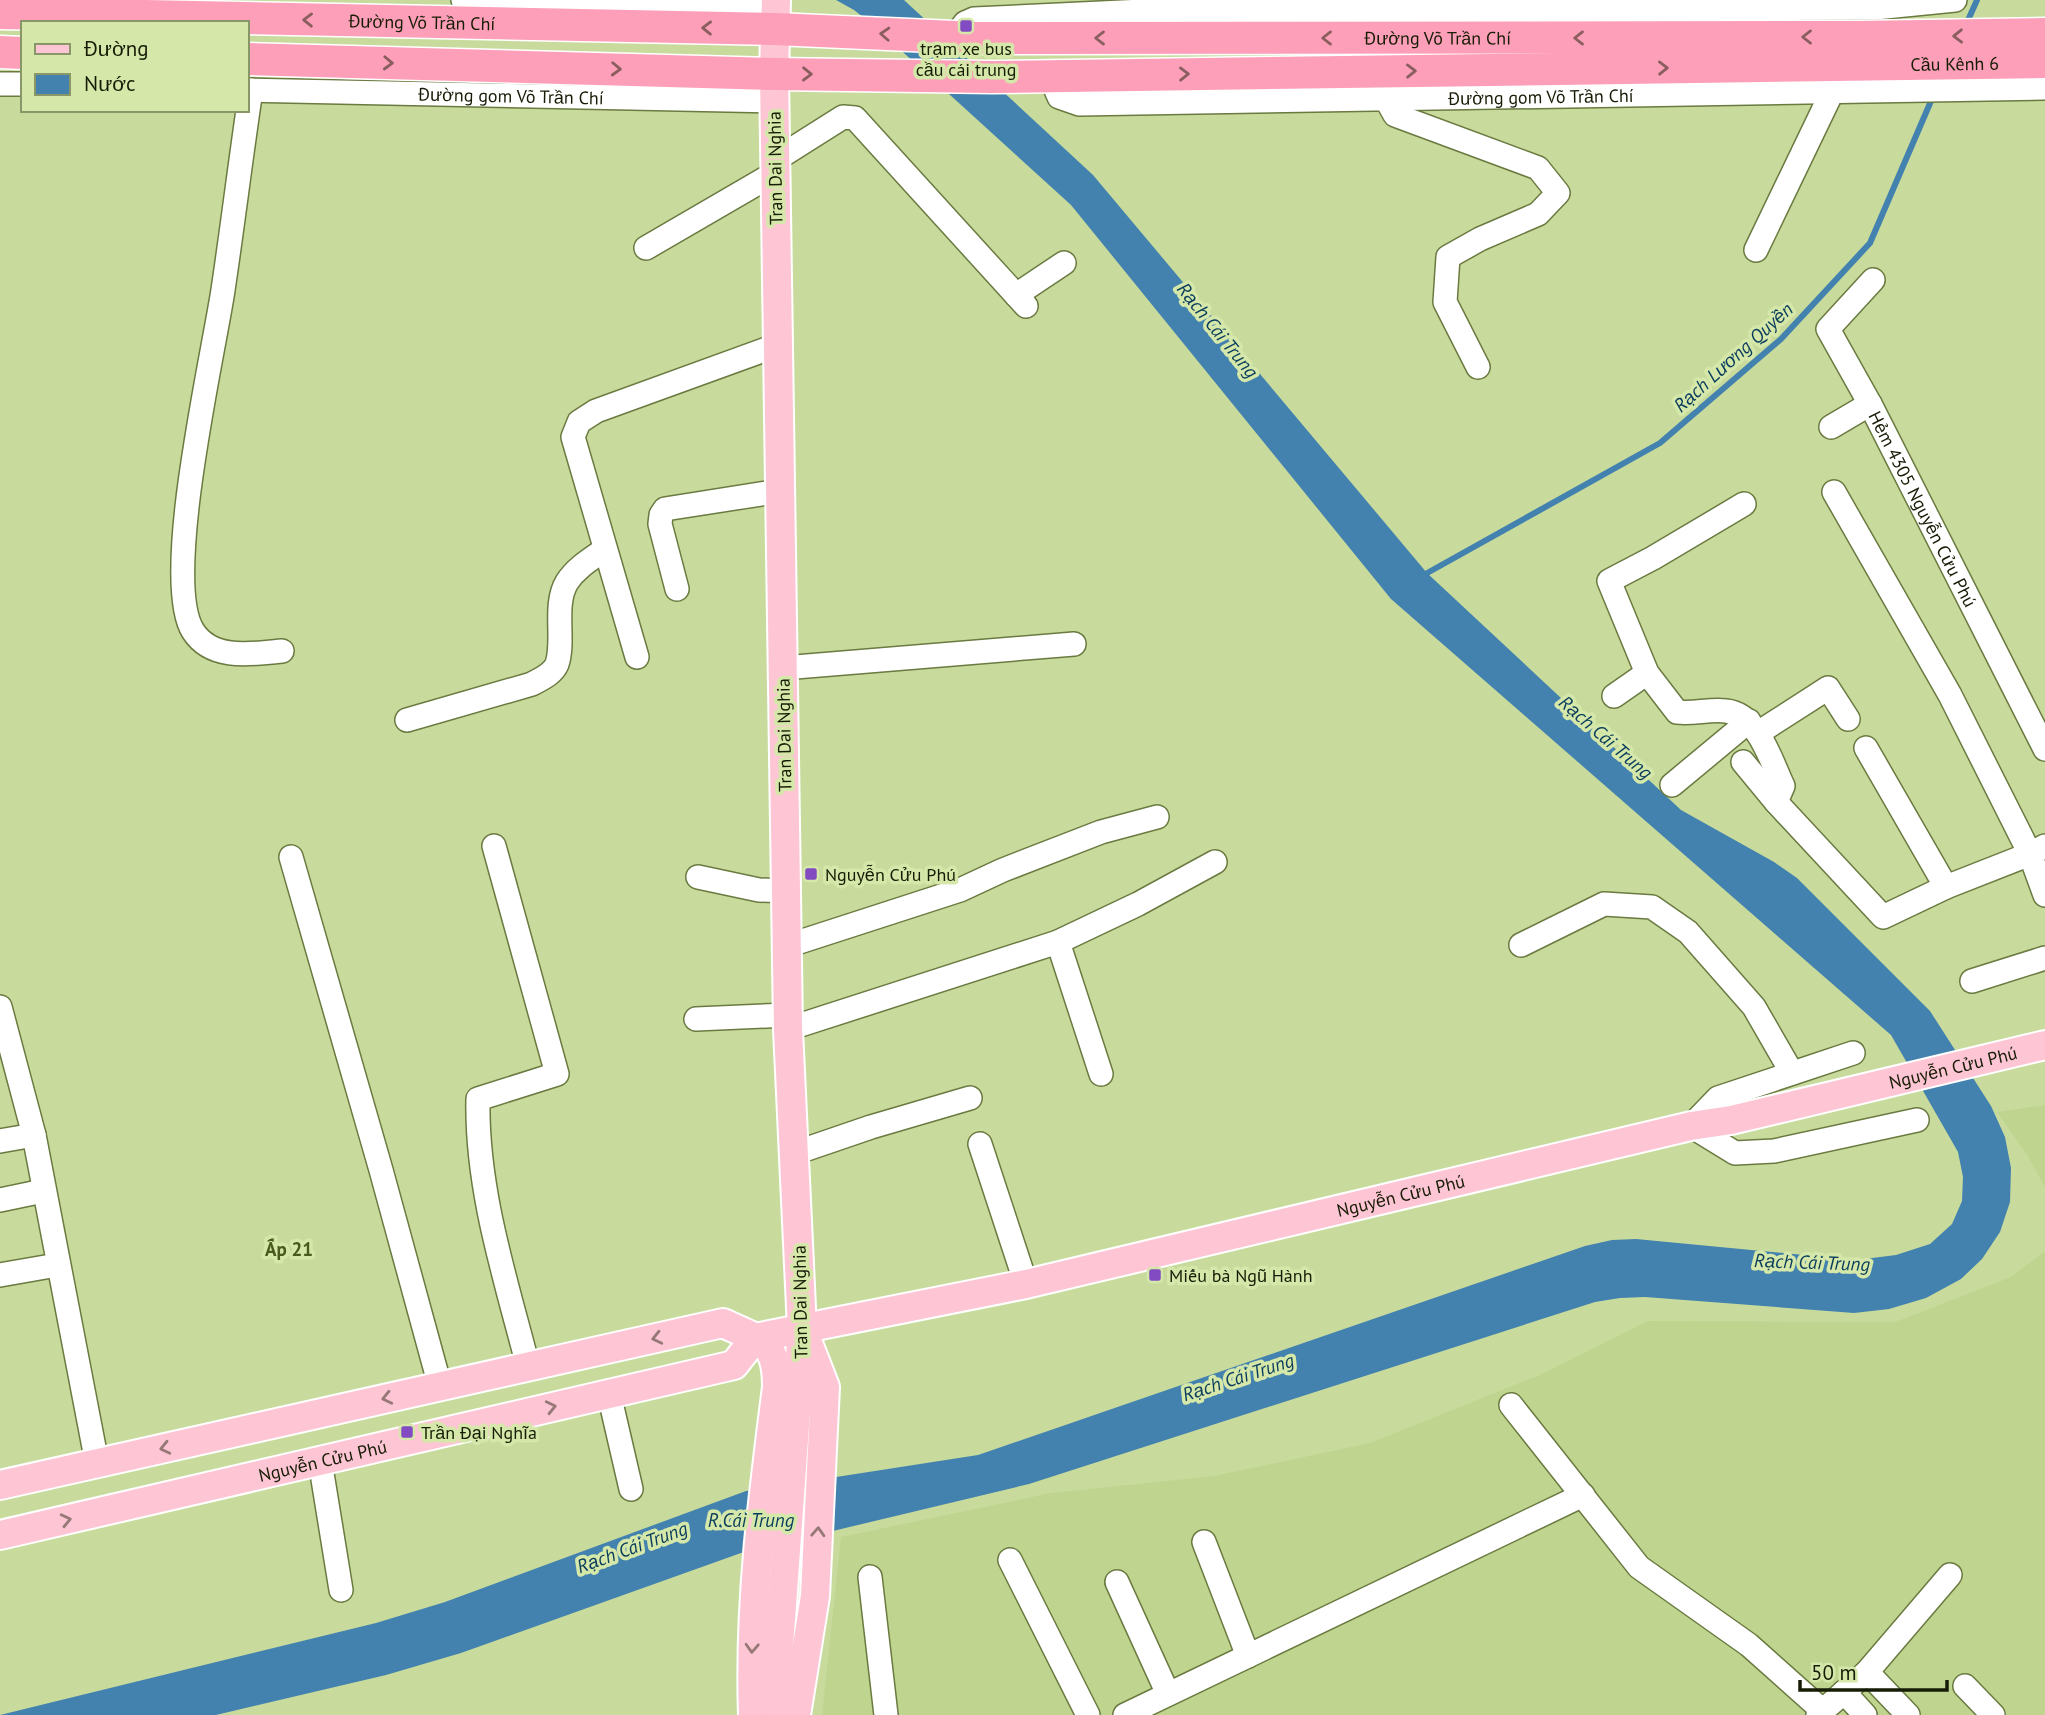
<svg xmlns="http://www.w3.org/2000/svg" width="2045" height="1715" font-family="'PT Sans',sans-serif">
  <style>
    .built { fill: #bfd58f }
    .water { fill: #4382af }
    .lines { fill: none; stroke-linecap: round; stroke-linejoin: round }
    .stream { stroke: #4382af; stroke-width: 6 }
    .minor-casing { stroke: #6a7a40; stroke-width: 26 }
    .major-casing { stroke: #fff; stroke-width: 32 }
    .highway-casing { stroke: #fff; stroke-width: 35 }
    .minor { stroke: #fff; stroke-width: 23 }
    .major { stroke: #fec5d5; stroke-width: 28 }
    .highway { stroke: #fd9fb9; stroke-width: 32 }
    .oneway { stroke: #8a5e5f }
    .oneway2 { stroke: #967977 }
    .poi-dot { fill: #824bc2; stroke: #d5e8aa; stroke-width: 2.5 }
    .labels { text-anchor: middle; dominant-baseline: central; stroke-width: 7; stroke-linejoin: round; paint-order: stroke }
    .street-label { font-size: 18px; fill: #161c05; stroke: #d5e8aa }
    .poi-label { font-size: 18px; fill: #161c05; stroke: #d5e8aa; text-anchor: start }
    .water-label { font-size: 19px; font-style: italic; fill: #093c5c; stroke: #d5e8aa }
    .neighbourhood-label { font-size: 19px; font-weight: bold; fill: #4a591e; stroke: #d5e8aa }
  </style>
  <rect width="100%" height="100%" fill="#c8db9d"/>
  <path class="built" d="M2045,1105v82l-18,-32 -30,-43z
    M2045,1251v464h-1223l19,-178 210,-44 163,-17 156,-33 169,-68 108,-54 248,1 116,-45z"/>
  <path class="water" d="M836,0h68l189,175 334,398 254,237 93,52 23,16 133,133 61,95 14,31 6,31 -1,34 -10,30 -18,27 -21,20 -35,19 -37,11 -35,4 -209,-16 -25,1 -25,4 -566,182 -288,69 -280,100 -75,22 -170,40h-216l376,-92 69,-21 301,-111 232,-36 607,-209 27,-6 24,-1 220,21 40,-5 34,-11 22,-20 10,-23 1,-24 -5,-25 -67,-117 -500,-436 -320,-394 -199,-181 -18,-14z"/>
  <g class="lines">
    <path class="stream" d="M1965,27l12,-27
      M1420,577l240,-134 121,-104 89,-96 64,-149"/>
    <g class="minor-casing">
      <g id="minor">
        <path d="M463,0l313,7"/>
        <path d="M954,37l11,-14 9,-4 169,-8 732,-3 80,-8"/>
        <path id="s1" d="M1050,76l9,21 20,7 966,-16"/>
        <path d="M0,84h23"/>
        <path id="s2" d="M247,90l527,11"/>
        <path d="M251,90c-10,66 -18,133 -28,200 -10,67 -62,290 -30,341 19,30 59,23 89,20"/>
        <path d="M1386,99l9,16 143,53 20,25 -20,21 -58,25 -32,18 -3,45 33,65"/>
        <path d="M775,160l68,-43 12,1 171,188"/>
        <path d="M646,248l129,-75"/>
        <path d="M1756,250l76,-158"/>
        <path id="s3" d="M1873,280l-45,49 42,75 175,345"/>
        <path d="M1016,295l48,-32"/>
        <path d="M1831,427l39,-23"/>
        <path d="M1744,504l-91,54 -44,23 38,92 30,39c16,2 33,-3 49,-1 32,3 45,50 57,75l-7,16 107,115 63,-30 84,-33 -80,-159 -116,-203"/>
        <path d="M677,589l-17,-65 1,-9 4,-6 115,-18"/>
        <path d="M637,657l-64,-220 6,-15 17,-11 182,-66"/>
        <path d="M783,668l291,-24"/>
        <path d="M1614,696l33,-23"/>
        <path d="M407,720l125,-36c9,-5 21,-10 25,-20 8,-24 -4,-59 10,-82 9,-14 24,-23 37,-32"/>
        <path d="M1758,733l70,-45 20,31"/>
        <path d="M1866,748l80,139"/>
        <path d="M1743,762l33,40"/>
        <path d="M1672,785l77,-64"/>
        <path d="M494,846l63,228 -79,25c-2,91 28,181 50,267"/>
        <path d="M2045,846l-15,8 15,41"/>
        <path d="M291,857l90,313 59,216"/>
        <path d="M698,877l61,13 27,1"/>
        <path d="M1058,942l43,132"/>
        <path d="M1521,945l83,-41 48,3 36,25 66,75 38,66"/>
        <path d="M787,946l173,-56 43,-20 98,-38 56,-15"/>
        <path d="M1972,981l73,-23"/>
        <path d="M0,1007l34,128 63,328"/>
        <path d="M696,1019l92,-4"/>
        <path d="M788,1029l270,-87 80,-38 77,-42"/>
        <path d="M1853,1053l-135,45 -27,28 44,27 39,-2 143,-31"/>
        <path d="M0,1141l34,-6"/>
        <path d="M980,1144l46,140"/>
        <path d="M795,1153l76,-26 99,-29"/>
        <path d="M0,1200l43,-9"/>
        <path d="M0,1275l57,-10"/>
        <path d="M609,1394l22,95"/>
        <path d="M1511,1405l128,162 110,78 74,66"/>
        <path d="M320,1461l21,129"/>
        <path d="M1204,1542l44,114"/>
        <path d="M1010,1560l78,155"/>
        <path d="M870,1577l16,138"/>
        <path d="M1117,1582l51,112"/>
        <path d="M1867,1672l41,43"/>
        <path d="M1965,1686l28,29"/>
        <path d="M1844,1692l21,23"/>
        <path d="M1125,1715l458,-220"/>
        <path d="M1818,1715l49,-43 83,-97"/>
      </g>
    </g>
    <g class="major-casing">
      <g id="major">
        <path d="M0,1485l723,-162c38,18 54,17 54,64"/>
        <path id="s4" d="M0,1535l734,-170 21,-27 271,-54 665,-158 40,-6 314,-75"/>
        <path d="M753,1715c-4,-110 10,-219 24,-328l7,-17"/>
        <path d="M774,1715l28,-386 -14,-300 -14,-955 2,-74"/>
        <path d="M796,1715l19,-119 10,-209 -19,-49"/>
      </g>
    </g>
    <g class="highway-casing">
      <g id="highway">
        <path id="s5" d="M0,13l775,16 202,9 880,-1 188,-3"/>
        <path d="M0,52l23,1"/>
        <path id="s6" d="M247,59l527,15 219,3 1052,-15"/>
      </g>
    </g>
    <use href="#minor" class="minor"/>
    <use href="#major" class="major"/>
    <use href="#highway" class="highway"/>
  </g>
  <defs><path id="oneway-chevron" d="M-2-3.5L2.5 0L-2 3.5" fill="none" stroke-width="1.6" stroke-linecap="round" stroke-linejoin="round" transform="scale(1.75)"/></defs>
  <g class="oneway">
    <use href="#oneway-chevron" transform="translate(308 20) rotate(-179)"/>
    <use href="#oneway-chevron" transform="translate(707 28) rotate(-179)"/>
    <use href="#oneway-chevron" transform="translate(885 34) rotate(-177)"/>
    <use href="#oneway-chevron" transform="translate(1958 36) rotate(179)"/>
    <use href="#oneway-chevron" transform="translate(1807 37) rotate(180)"/>
    <use href="#oneway-chevron" transform="translate(1100 38) rotate(180)"/>
    <use href="#oneway-chevron" transform="translate(1327 38) rotate(180)"/>
    <use href="#oneway-chevron" transform="translate(1579 38) rotate(180)"/>
    <use href="#oneway-chevron" transform="translate(388 63) rotate(2)"/>
    <use href="#oneway-chevron" transform="translate(1663 68) rotate(-1)"/>
    <use href="#oneway-chevron" transform="translate(616 69) rotate(2)"/>
    <use href="#oneway-chevron" transform="translate(1411 71) rotate(-1)"/>
    <use href="#oneway-chevron" transform="translate(807 74) rotate(1)"/>
    <use href="#oneway-chevron" transform="translate(1184 74) rotate(-1)"/>
  </g>
  <g class="oneway2">
    <use href="#oneway-chevron" transform="translate(657 1338) rotate(167)"/>
    <use href="#oneway-chevron" transform="translate(387 1398) rotate(167)"/>
    <use href="#oneway-chevron" transform="translate(551 1407) rotate(-13)"/>
    <use href="#oneway-chevron" transform="translate(165 1448) rotate(167)"/>
    <use href="#oneway-chevron" transform="translate(66 1520) rotate(-13)"/>
    <use href="#oneway-chevron" transform="translate(818 1532) rotate(-87)"/>
    <use href="#oneway-chevron" transform="translate(752 1648) rotate(93)"/>
  </g>
  <g class="poi-dot">
    <rect x="959" y="19" width="14" height="14" rx="3.5"/>
    <rect x="804" y="867" width="14" height="14" rx="3.5"/>
    <rect x="1148" y="1268" width="14" height="14" rx="3.5"/>
    <rect x="400" y="1425" width="14" height="14" rx="3.5"/>
  </g>
  <g class="labels">
    <g class="street-label">
      <text stroke="none"><textPath href="#s5" startOffset="422">Đường Võ Trần Chí</textPath></text>
      <text stroke="none"><textPath href="#s5" startOffset="1438">Đường Võ Trần Chí</textPath></text>
      <text stroke="none"><textPath href="#s6" startOffset="1708">Cầu Kênh 6</textPath></text>
      <text stroke="none"><textPath href="#s2" startOffset="264">Đường gom Võ Trần Chí</textPath></text>
      <text stroke="none"><textPath href="#s1" startOffset="506">Đường gom Võ Trần Chí</textPath></text>
      <text transform="translate(775 168) rotate(-91)">Tran Dai Nghia</text>
      <text stroke="none"><textPath href="#s3" startOffset="270">Hẻm 4305 Nguyễn Cửu Phú</textPath></text>
      <text transform="translate(784 735) rotate(-91)">Tran Dai Nghia</text>
      <text stroke="none"><textPath href="#s4" startOffset="2016">Nguyễn Cửu Phú</textPath></text>
      <text stroke="none"><textPath href="#s4" startOffset="1449">Nguyễn Cửu Phú</textPath></text>
      <text transform="translate(800 1302) rotate(-91)">Tran Dai Nghia</text>
      <text stroke="none"><textPath href="#s4" startOffset="331">Nguyễn Cửu Phú</textPath></text>
    </g>
    <g class="poi-label">
      <text x="966" y="48" text-anchor="middle">trạm xe bus<tspan x="966" dy="21">cầu cái trung</tspan></text>
      <text x="825" y="874">Nguyễn Cửu Phú</text>
      <text x="1169" y="1275">Miếu bà Ngũ Hành</text>
      <text x="421" y="1432">Trần Đại Nghĩa</text>
    </g>
    <g class="water-label">
      <text transform="translate(1218 330) rotate(51)">Rạch Cái Trung</text>
      <text transform="translate(1733 357) rotate(-42)">Rạch Lương Quyền</text>
      <text transform="translate(1606 737) rotate(41)">Rạch Cái Trung</text>
      <text transform="translate(1812 1262) rotate(2)">Rạch Cái Trung</text>
      <text transform="translate(1238 1377) rotate(-18)">Rạch Cái Trung</text>
      <text x="751" y="1520">R.Cái Trung</text>
      <text transform="translate(632 1547) rotate(-20)">Rạch Cái Trung</text>
    </g>
    <g class="neighbourhood-label">
      <text x="289" y="1249">Ấp 21</text>
    </g>
  </g>
  <rect x="21" y="21" width="228" height="91" fill="#d5e8aa" stroke="#899668" stroke-width="2"/>
  <rect x="35" y="44" width="35" height="10" fill="#fec5d5" stroke="#899668" stroke-width="2"/>
  <text x="84" y="56" font-size="21" fill="#161c05">Đường</text>
  <rect x="35" y="74" width="35" height="21" fill="#4382af" stroke="#899668" stroke-width="2"/>
  <text x="84" y="91" font-size="21" fill="#161c05">Nước</text>
  <path d="M1800 1680v10h147v-10" fill="none" stroke="#161c05" stroke-width="3.5"/>
  <text x="1811" y="1680" font-size="21" fill="#161c05" stroke="#d5e8aa" stroke-width="5" paint-order="stroke">50 m</text>
</svg>
